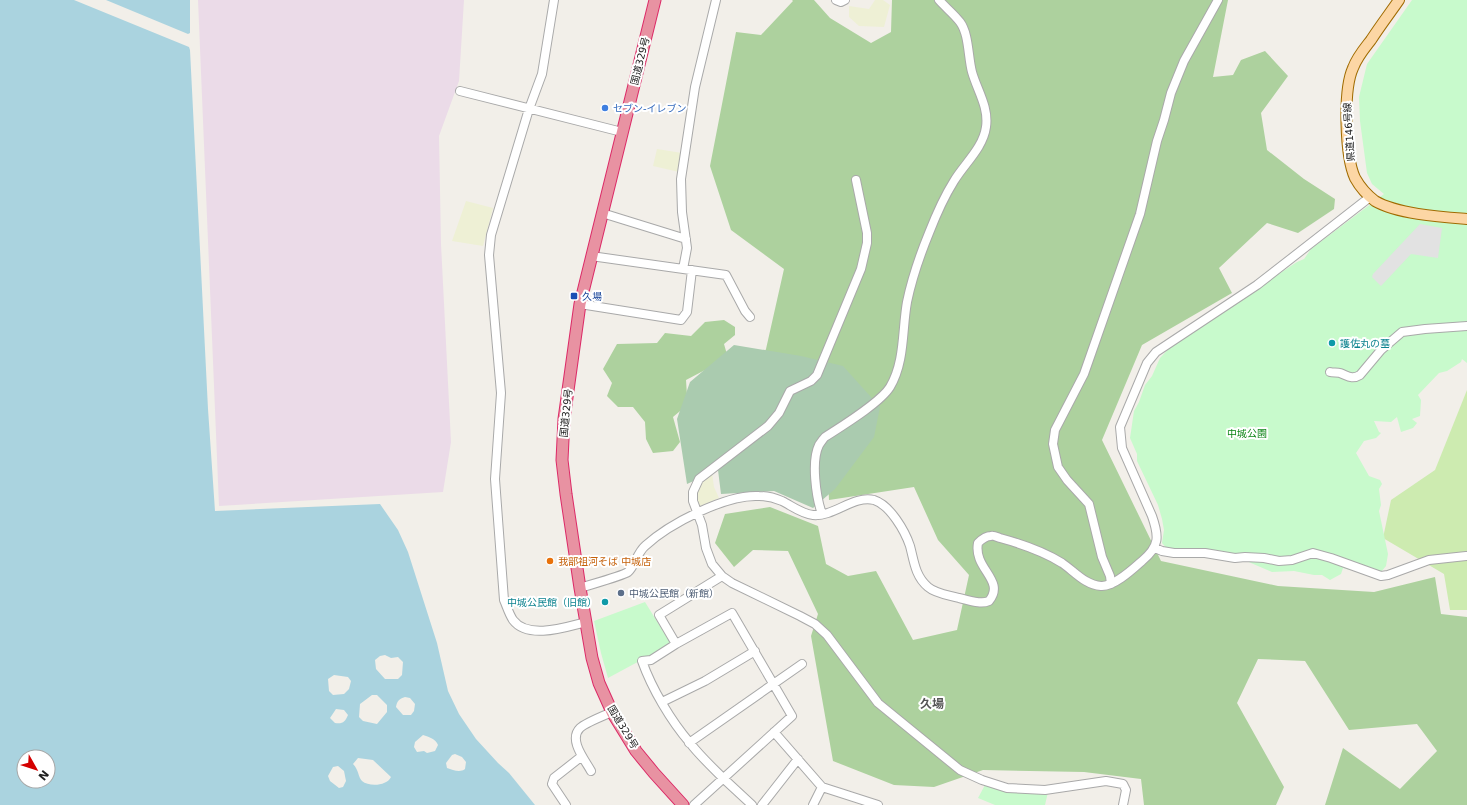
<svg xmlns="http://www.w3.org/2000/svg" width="1467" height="805" font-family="'DejaVu Sans','Noto Sans JP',sans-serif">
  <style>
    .industrial { fill: #ebdbe8 }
    .farmland { fill: #eef0d5 }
    .grass { fill: #cdebb0 }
    .forest { fill: #add19e }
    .cemetery { fill: #aacbaf }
    .park { fill: #c8facc }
    .parking { fill: #e2e2e2 }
    .water { fill: #aad3df; fill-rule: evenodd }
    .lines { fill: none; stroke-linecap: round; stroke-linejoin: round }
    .minor-casing { stroke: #a9a9a9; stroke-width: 10 }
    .major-casing { stroke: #a06b00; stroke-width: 12 }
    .highway-casing { stroke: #dc2a67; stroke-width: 13 }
    .minor { stroke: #fff; stroke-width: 8 }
    .major { stroke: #fcd6a4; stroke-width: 10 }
    .highway { stroke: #e892a2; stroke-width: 11 }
    .shop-dot { fill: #3f7fe0; stroke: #fff; stroke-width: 1.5 }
    .transit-dot { fill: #1a4fb4; stroke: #fff; stroke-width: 1.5 }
    .culture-dot { fill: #0f9aa8; stroke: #fff; stroke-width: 1.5 }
    .food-dot { fill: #e8710a; stroke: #fff; stroke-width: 1.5 }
    .service-dot { fill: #5c6f8a; stroke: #fff; stroke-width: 1.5 }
    .labels { text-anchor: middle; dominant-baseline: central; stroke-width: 4; stroke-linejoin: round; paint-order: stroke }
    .street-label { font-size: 10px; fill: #222; stroke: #fff }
    .shop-label { font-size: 10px; fill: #366cbe; stroke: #fff; text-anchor: start }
    .transit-label { font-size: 10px; fill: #164399; stroke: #fff; text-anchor: start }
    .culture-label { font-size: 10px; fill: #0d838f; stroke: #fff; text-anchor: start }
    .park-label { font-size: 10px; fill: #0c8416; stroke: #fff }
    .food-label { font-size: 10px; fill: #c56008; stroke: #fff; text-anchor: start }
    .service-label { font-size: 10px; fill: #4e5e75; stroke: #fff; text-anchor: start }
    .quarter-label { font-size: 12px; font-weight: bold; fill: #555; stroke: #fff }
  </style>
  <rect width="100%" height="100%" fill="#f2efe9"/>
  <path class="industrial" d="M198,0h266l-5,81 -20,55 2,108 10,198 -8,50 -224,14z"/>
  <path class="farmland" d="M875,0h8l7,5 -6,22 -25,-1 -10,-9v-11l20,3z
    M657,149l25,4 -3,19 -26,-6z
    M466,201l27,7 -10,38 -31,-5z
    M712,473l2,14 5,11 -21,9 -3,-9 3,-11 4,-7z"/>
  <path class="grass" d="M1467,390v220h-17l-6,-36 -61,-36 8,-38 44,-30z"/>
  <path class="forest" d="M792,0h22l16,18 41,25 20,-11 1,-32h336l-15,77 20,-2 8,-15 24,-9 23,25 -27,37 6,37 37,29 31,20 -1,10 -36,24 -31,-10 -48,45 13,25 -90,52 -40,95 59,121 117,25 96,6 61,-15 6,37 26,3v188h-142l18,-57 57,41 37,-38 -20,-27 -68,6 -44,-69 -47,-2 -21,44 47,84 -8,18h-132l-3,-26 -57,-7 -101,-2 -49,17 -40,-2 -61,-24 -22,-125 7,-22 -30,-63 -35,-1 -19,17 -19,-24 10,-29 45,-7 48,19 8,38 22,12 28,-5 37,69 44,-10 12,-55 -31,-35 -24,-53 -85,13 -4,-83 -87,-1 28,-67 18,-80 -53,-39 -21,-64 26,-134 25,3 32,-34z
    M724,320l11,7v8l-11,9 4,14 -42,22 1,16 -1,10 -13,11 7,25 -7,9 -20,2 -7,-14 -1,-17 -12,-15h-15l-11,-11 5,-13 -9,-14 14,-25 40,-1 8,-10 26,3 14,-14z"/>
  <path class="cemetery" d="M734,345l67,11 42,10 37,41 -6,30 -39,52 -22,19 -39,-17 -53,3 -3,-24 -31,14 -10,-65 13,-37z"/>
  <path class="park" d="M1412,0h55v363l-5,-4 -1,3 -14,9 -8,2 -21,22 3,5 -1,16 -8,3 5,4 -4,5 -12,4 -4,-15 -6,5 -17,-1 5,11 2,1 -5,5 -12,3 -8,12 13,23 11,4 2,4 -3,5 2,16 -2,6 9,43 -2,12 -11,13 -15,-11 -10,2 -7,-2 -2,6 -11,6 -8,-5h-8l-20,-4 -22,1 -28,-12 -75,-9 -7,-8 2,-13 -2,-11 -4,-14 -21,-44v-7l-7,-16 4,-27 5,-9 6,-17 7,-9 8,-18 15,-16 122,-80 7,-3 7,-10 73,-55 -12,-10 -5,-11 -7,-52 -1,-24 8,-33z
    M645,602l26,42 -63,34 -7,-25 -7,-32z
    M985,785l63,7 -3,13h-50l-17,-7z"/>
  <path class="parking" d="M1420,224l22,4 -4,30 -27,-4 -30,32 -9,-9 1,-3z"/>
  <path class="water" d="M0,0h74l115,47 1,3 18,359 7,102 165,-7 18,26 10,22 29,91 11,48 11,23 17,25 22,24 11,10 26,32h-535zM385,655l6,3 7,-1 5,5 -1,13 -4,4h-13l-9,-10 -1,-9 5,-4zM334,675l14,2 3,4 -2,8 -5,5 -11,1 -4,-4 -1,-12zM372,695h5l10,10v7l-10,12 -14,-3 -4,-4 1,-13zM405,697l5,1 5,6 -1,7 -3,4h-8l-7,-8c1,-6 3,-8 9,-10zM336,709l8,1 4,5c-3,7 -5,9 -13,8l-5,-5zM423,735c6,2 13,4 15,10l-3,6 -8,2 -3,-2 -7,1 -3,-5 1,-5zM455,754l7,3 4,5 -1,7c-5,4 -12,1 -18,-1l-1,-5 6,-8zM24,757h24v24h-24zM358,758l15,2 18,17c-4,9 -22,10 -29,4 -4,-4 -3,-11 -9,-17zM338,766l6,5 2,10 -3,6 -4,1 -9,-7 -2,-5 5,-9z
    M106,0h84v33l-2,1z"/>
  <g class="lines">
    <g class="minor-casing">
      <path id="minor" d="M554,0l-12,74 -13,35 -38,126 -2,20 12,138 -6,86 9,121c3,7 5,14 9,20 15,20 53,7 73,2
        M836,0l5,2 4,-2
        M460,91l162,41
        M856,180l11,53v10l-6,26 -44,106 -6,6 -21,10 -11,22 -11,13 -69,53 -6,13v9l9,24 4,23 6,16 10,12 10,7 68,33 15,8 12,11 51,68 82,67 22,10 25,8 38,2 61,-9 17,3 3,6 -3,15
        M602,213l84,26
        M591,256l135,19 19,36 5,6
        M683,269l4,-21 -5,-36 -1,-33 14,-92 21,-87
        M580,304l101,16 6,-8 5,-42
        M1330,372c3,1 7,0 10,1 8,3 12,7 20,2l21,-25 21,-18 23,-3 42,-3
        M822,514c-6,-17 -11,-53 -3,-69 2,-3 4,-6 6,-8 17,-11 55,-34 65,-50 15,-25 12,-57 17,-85 5,-24 13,-47 22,-69 7,-18 15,-36 25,-52 11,-18 29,-33 32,-54 3,-20 -9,-37 -14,-55 -4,-15 -3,-38 -12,-50 -6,-8 -15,-15 -21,-22
        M1155,548l7,3 12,2h31l30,5 10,-1 19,1 15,3 13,-1 21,-7 18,5 50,18 7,-1 41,-15 37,-4
        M1111,584l-1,-8 -8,-19 -13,-53 -22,-24 -9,-13 -5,-23 2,-14 29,-56 56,-160 17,-73 7,-21 7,-27 13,-32 34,-61
        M580,588c9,-3 42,-12 48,-16 7,-6 9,-19 17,-26 24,-22 81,-52 114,-50 8,0 16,2 23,5 10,5 20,13 31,14 21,2 40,-20 61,-15 16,5 31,31 36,46 4,15 5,30 18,41 8,7 21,8 31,11 10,2 21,7 30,3 17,-21 -16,-32 -11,-58 3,-3 8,-7 13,-7 2,-1 6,1 9,2 22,6 43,13 62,25 12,8 23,22 39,23 13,1 32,-17 41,-25 18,-15 17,-25 10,-45l-30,-68 -2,-21 27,-64 9,-11 101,-67 113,-88
        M676,644l-17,-29 63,-39
        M662,702l43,-21 50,-30
        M774,732l48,55 56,18
        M689,743l113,-79
        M591,771c-6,-11 -23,-31 -11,-43 5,-5 25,-13 32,-16
        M566,805l-14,-21 2,-6 28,-22
        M694,805l98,-89 -60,-103 -56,31 -25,16 -9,1c10,28 29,60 48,82 10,13 22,24 34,36l28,26
        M762,805l36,-46
        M813,805l9,-18"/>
    </g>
    <g class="major-casing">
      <path id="major" d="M1399,0c-9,13 -19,26 -28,40 -7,9 -14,17 -18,28 -10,22 -8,88 2,110 5,9 12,17 20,23 22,13 66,16 92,18"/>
    </g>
    <g class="highway-casing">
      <path id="highway" d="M655,0l-75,304 -16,115 -2,41 4,34 14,94 12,70 7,25 13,29 24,39 18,22 29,32"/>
    </g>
    <use href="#minor" class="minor"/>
    <use href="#major" class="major"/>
    <use href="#highway" class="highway"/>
  </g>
  <circle class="shop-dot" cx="605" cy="108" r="4"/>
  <rect class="transit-dot" x="570" y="292" width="8" height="8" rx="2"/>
  <g class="culture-dot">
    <circle cx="1332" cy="343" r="4"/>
    <circle cx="605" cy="602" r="4"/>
  </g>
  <circle class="food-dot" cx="550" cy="561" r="4"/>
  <circle class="service-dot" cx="621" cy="593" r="4"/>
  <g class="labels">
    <g class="street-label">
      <text transform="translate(640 61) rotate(-76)">国道329号</text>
      <text transform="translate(1349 132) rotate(-94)">県道146号線</text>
      <text transform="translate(566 413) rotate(-84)">国道329号</text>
      <text transform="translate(623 727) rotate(59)">国道329号</text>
    </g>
    <g class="shop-label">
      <text x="613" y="108">セブン-イレブン</text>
    </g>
    <g class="transit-label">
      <text x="582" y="296">久場</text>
    </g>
    <g class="culture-label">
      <text x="1340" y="343">護佐丸の墓</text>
      <text x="597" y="602" text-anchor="end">中城公民館（旧館）</text>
    </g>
    <g class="park-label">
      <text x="1247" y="433">中城公園</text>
    </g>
    <g class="food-label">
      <text x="558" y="561">我部祖河そば 中城店</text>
    </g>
    <g class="service-label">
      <text x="629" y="593">中城公民館（新館）</text>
    </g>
    <g class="quarter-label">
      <text x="932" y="704">久場</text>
    </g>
  </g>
  <g transform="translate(36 769) rotate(129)"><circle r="19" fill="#ffffff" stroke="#a7a7a7"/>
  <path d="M0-3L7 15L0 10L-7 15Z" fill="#d40000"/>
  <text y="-6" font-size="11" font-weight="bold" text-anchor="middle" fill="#222222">N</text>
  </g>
</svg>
